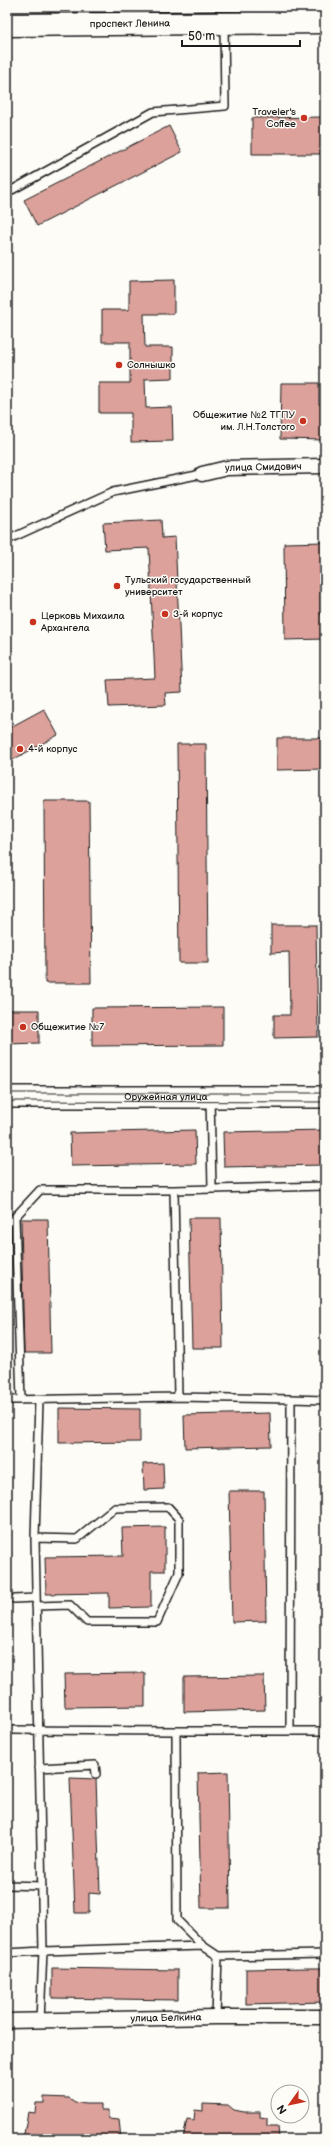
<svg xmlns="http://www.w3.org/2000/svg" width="332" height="2146" font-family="'Balsamiq Sans',sans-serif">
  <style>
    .building { fill: #dba19a; stroke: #1c1c1c }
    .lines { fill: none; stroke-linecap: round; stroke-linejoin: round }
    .lane-casing { stroke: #1c1c1c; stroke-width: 10 }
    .street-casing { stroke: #1c1c1c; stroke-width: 17 }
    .secondary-casing { stroke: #1c1c1c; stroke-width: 24 }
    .primary-casing { stroke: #1c1c1c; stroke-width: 25 }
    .lane { stroke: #fdfcf7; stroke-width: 7 }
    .street { stroke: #fdfcf7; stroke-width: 14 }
    .secondary { stroke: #fdfcf7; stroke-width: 21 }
    .primary { stroke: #fdfcf7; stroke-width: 22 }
    .tram { stroke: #1c1c1c; stroke-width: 1 }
    .poi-dot { fill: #c8321e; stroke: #fdfcf7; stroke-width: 1.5 }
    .labels { text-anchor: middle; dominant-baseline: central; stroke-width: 3; stroke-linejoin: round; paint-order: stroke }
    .street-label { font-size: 10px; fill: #1c1c1c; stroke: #fdfcf7 }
    .poi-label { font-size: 10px; fill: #1c1c1c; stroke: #fdfcf7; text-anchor: start }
  </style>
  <rect width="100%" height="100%" fill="#fdfcf7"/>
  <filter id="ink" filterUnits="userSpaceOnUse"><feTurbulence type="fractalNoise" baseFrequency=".025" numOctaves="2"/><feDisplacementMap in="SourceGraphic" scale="8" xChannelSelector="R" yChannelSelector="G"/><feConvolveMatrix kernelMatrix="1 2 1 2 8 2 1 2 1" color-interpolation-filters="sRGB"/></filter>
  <g filter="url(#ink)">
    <path class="building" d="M325,117v37h-73v-36z
      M169,126l13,26 -145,74 -13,-26z
      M174,280v34h-30l1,33h28v31l-28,1 1,29 26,-1 1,34 -42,1v-29h-32v-30h31v-41h-28v-32h27v-29z
      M281,383h38v21h6v36l-45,-1z
      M161,520l1,18 13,-1 7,155 -17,1 1,12 -57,2 -2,-27 48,-2 -6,-130 -44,2 -2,-27z
      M325,542v28h-4v45h4v24l-40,1 -1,-97z
      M44,709l14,26 -51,28v-34z
      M277,738h48v31l-48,1z
      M177,744h29l2,219h-29z
      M44,801h45l2,182h-46z
      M271,925h45l2,112 -44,1v-23h16l-1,-63 -18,1z
      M223,1007v38l-131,1v-38z
      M7,1010h32v33l-32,1z
      M195,1130l1,34 -125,2 -1,-33z
      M325,1130v35l-101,2 -1,-35z
      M189,1218h32l2,130h-31z
      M21,1219h27l3,134h-27z
      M59,1408l81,1v33l-81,1z
      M270,1413l1,33 -86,2 -1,-33z
      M163,1463l1,26 -20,1 -1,-26z
      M229,1491h35l2,130 -34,1z
      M165,1527v44h-14v36l-42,1v-15l-63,1 -1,-37 78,-1 -1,-28z
      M145,1673v33l-80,1 -1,-33z
      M264,1676l1,34 -81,2v-35z
      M228,1772l2,136h-29l-3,-135z
      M70,1778l26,1 4,115 -11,-1v20h-14z
      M52,1968l126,2v30l-126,-2z
      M308,1968h17v34l-79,2v-35z
      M44,2097l25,1 6,4 10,2h16v6h7v8l11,1 2,20h-98l5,-27 7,1 1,-10h8z
      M203,2104l25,1 6,5 10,2h16v5l7,1v8h11l1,13h-96l4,-20 7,1 1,-10 8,1z"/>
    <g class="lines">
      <g class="lane-casing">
        <path id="lane" d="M12,190l141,-78 72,-6 -1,-81
          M7,540l106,-48 89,-18
          M210,1098l2,90
          M174,1190l151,-4
          M15,1217l25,-27h134l4,207
          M7,1224l8,-7 6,183
          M7,1400l171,-3 113,2
          M35,1538l42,1 38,-31 53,-1 11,12v54l-22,49h-70l-17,-17 -34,1
          M14,1599l22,-1
          M7,1730l169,1
          M290,1731l1,-332 34,1
          M39,1768l56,-3 1,9
          M7,1885l35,1
          M203,1946l-26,-26 -1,-189h149
          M7,1953l36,-2 -8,-413 4,-138
          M216,2017l2,-61 107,-2
          M40,2021l3,-70 160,-5 15,10"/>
      </g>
      <g class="street-casing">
        <g id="street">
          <path id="s1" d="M202,474l25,-6 98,-2"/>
          <path id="s2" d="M7,2021l209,-4h109"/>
        </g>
      </g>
      <g class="secondary-casing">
        <g id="secondary">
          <path id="s3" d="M7,1097h318"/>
        </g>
      </g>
      <g class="primary-casing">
        <g id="primary">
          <path id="s4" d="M7,25l318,-3"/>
        </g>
      </g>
      <use href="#lane" class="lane"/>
      <use href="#street" class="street"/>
      <use href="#secondary" class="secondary"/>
      <use href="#primary" class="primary"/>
      <path class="tram" d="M7,1093h318
        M7,1101l318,1"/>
    </g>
  </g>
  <g class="poi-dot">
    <circle cx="304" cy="118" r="4"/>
    <circle cx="119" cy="365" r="4"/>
    <circle cx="303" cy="421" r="4"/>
    <circle cx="117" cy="586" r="4"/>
    <circle cx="165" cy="614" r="4"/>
    <circle cx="33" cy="622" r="4"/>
    <circle cx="20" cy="749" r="4"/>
    <circle cx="23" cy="1027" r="4"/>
  </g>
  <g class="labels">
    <g class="street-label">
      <text stroke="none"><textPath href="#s4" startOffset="123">проспект Ленина</textPath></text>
      <text stroke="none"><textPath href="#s1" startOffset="62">улица Смидович</textPath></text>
      <text stroke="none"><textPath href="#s3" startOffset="159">Оружейная улица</textPath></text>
      <text stroke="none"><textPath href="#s2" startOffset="159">улица Белкина</textPath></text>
    </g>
    <g class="poi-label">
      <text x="296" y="112" text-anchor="end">Traveler's<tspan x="296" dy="12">Coffee</tspan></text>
      <text x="127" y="365">Солнышко</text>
      <text x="295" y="415" text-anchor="end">Общежитие №2 ТГПУ<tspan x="295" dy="12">им. Л.Н.Толстого</tspan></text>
      <text x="125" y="580">Тульский государственный<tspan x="125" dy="12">университет</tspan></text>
      <text x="173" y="614">3-й корпус</text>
      <text x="41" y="616">Церковь Михаила<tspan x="41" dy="12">Архангела</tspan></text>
      <text x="28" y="749">4-й корпус</text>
      <text x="31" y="1027">Общежитие №7</text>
    </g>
  </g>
  <rect width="332" height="2146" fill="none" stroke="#fdfcf7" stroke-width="24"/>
  <rect x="12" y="12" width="308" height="2122" fill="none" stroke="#1c1c1c" stroke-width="1.5" filter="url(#ink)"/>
  <g transform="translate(290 2104) rotate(237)"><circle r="19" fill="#fdfcf7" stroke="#a3a29f"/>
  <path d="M0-3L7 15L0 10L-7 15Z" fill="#c8321e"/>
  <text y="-6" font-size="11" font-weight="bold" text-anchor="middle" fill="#1c1c1c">N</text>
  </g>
  <path d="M182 40v6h118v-6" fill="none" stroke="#1c1c1c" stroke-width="2"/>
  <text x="188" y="40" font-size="12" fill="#1c1c1c" stroke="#fdfcf7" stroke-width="3" paint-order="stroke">50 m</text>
</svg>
